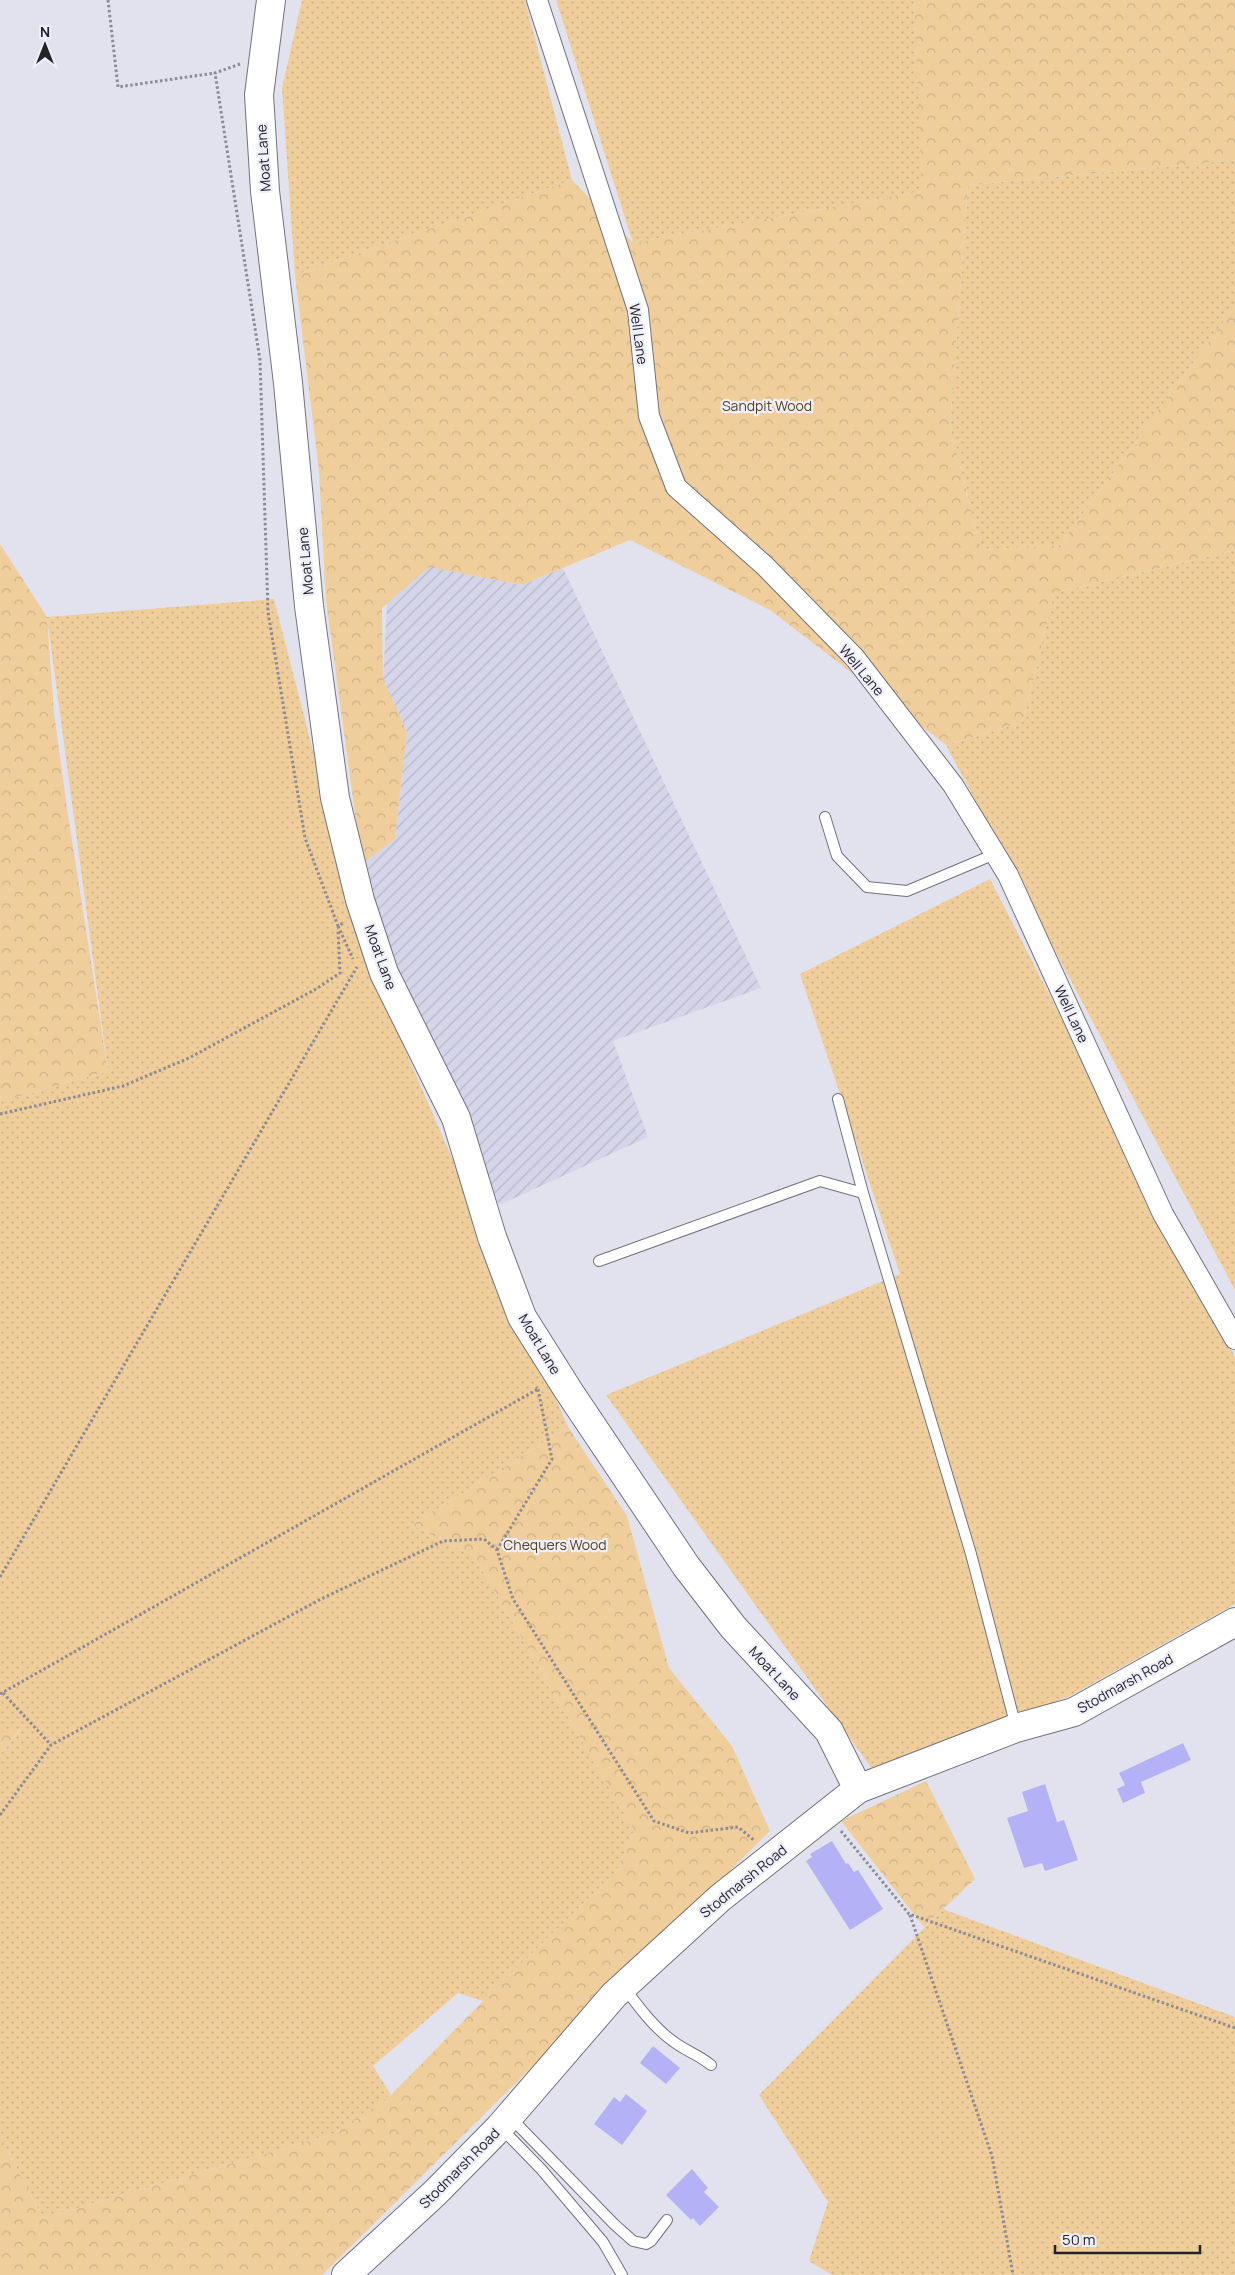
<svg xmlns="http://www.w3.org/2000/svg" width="1235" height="2275" font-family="Manrope,sans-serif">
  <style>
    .industrial { fill: url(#industrial-furrows) }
    .grass { fill: url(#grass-dots) }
    .forest { fill: url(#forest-crowns) }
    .building { fill: #b4b1f7 }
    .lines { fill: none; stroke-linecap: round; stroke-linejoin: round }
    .lane-casing { stroke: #73737e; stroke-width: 12 }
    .street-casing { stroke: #73737e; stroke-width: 22 }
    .secondary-casing { stroke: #73737e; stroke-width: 30 }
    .path { stroke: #8b8b94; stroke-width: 3; stroke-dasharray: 2.5 2.5; stroke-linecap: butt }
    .lane { stroke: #fff; stroke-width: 10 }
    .street { stroke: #fff; stroke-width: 20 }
    .secondary { stroke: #fff; stroke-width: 28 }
    .labels { text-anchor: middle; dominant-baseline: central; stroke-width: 4.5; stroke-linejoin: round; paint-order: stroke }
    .street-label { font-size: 14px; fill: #222227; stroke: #efeffc }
    .park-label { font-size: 14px; fill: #57411b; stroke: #efeffc }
  </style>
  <defs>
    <pattern id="industrial-furrows" width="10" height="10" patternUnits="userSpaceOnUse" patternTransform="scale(1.25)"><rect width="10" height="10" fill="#d5d5e9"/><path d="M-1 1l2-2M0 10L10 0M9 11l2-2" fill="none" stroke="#b7b7c8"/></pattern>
    <pattern id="grass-dots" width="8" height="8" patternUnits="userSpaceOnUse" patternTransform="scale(1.25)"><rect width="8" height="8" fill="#efce9c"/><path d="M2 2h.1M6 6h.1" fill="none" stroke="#cdb186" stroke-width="1.8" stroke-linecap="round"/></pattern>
    <pattern id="forest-crowns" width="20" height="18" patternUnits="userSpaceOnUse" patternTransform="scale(1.25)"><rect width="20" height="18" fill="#efce9c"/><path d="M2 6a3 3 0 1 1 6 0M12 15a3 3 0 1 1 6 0" fill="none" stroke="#cdb186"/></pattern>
  </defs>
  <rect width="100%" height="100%" fill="#e2e2ee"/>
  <path class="industrial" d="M429,566l93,19 41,-17 198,420 -148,53 35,96 -149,68 -97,-227 -40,-114 33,-25 12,-107 -24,-54 4,-75z"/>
  <path class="grass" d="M302,0h223l47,180 -277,95 -13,-187z
    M556,0h358l9,191 -290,52z
    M1235,160v146l-175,239 -79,5 -31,-125 18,-240z
    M1235,550v740l-289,-545 77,-23 31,-129z
    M274,599l94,365 200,463 -156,98 62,31 160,274 -18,42 -133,129 -25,-8 -85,73 18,29 -58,39 -290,84 -43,-82v-381l20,-25 -20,3v-631l108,-31 -61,-454z
    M990,879l245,478v247l-165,92 -198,73 -266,-374 294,-121 -100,-300z
    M943,1909l292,108v258h-403l-23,-14 19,-59 -69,-107z"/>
  <path class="forest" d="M914,0h321v160l-267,25 -18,240 31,125 79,-5 175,-239v244l-181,43 -31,129 -77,23 -176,-135 -140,-70 -108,45 -93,-18 -47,41 1,70 24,54 -12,107 -33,25 -36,-263 -7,-130 -24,-196 277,-95 61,63 289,-52z
    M0,544l47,73 7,96 13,95 41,263 -108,31z
    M568,1427l59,89 42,152 63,78 38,85 -448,444h-322v-139l43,82 290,-84 58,-39 92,-94 133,-129 18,-42 -160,-274 -62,-31z
    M20,1729l-20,26v-22z
    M926,1781l49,98 -51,48 -83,-106z"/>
  <path class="building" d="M1183,1743l8,17 -50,22 4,11 -22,10 -6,-14 8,-4 -6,-12z
    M1045,1784l12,38 7,-2 14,40 -33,11 -3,-8 -18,5 -17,-50 21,-7 -6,-19z
    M832,1841l14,23 2,-1 6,9 4,-2 25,39 -33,21 -44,-69 6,-4 -2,-3z
    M653,2046l27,22 -14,16 -26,-21z
    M626,2094l21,17 -25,34 -28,-21 20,-27 6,5z
    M692,2169l16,19 -4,4 15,15 -19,19 -7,-8 -2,2 -25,-25z"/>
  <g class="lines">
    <g class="lane-casing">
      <path id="lane" d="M825,817l12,39 30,31 40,4 88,-37
        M838,1099l25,94
        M599,1261l221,-80 43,12 108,361 45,173
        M624,1987c14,19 30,41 50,55 12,9 25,13 37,23
        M511,2118l103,106 19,17 13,3 5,-3 16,-21
        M501,2128l40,41 62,73 19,33"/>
    </g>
    <g class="street-casing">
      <path id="street" d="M537,0l101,310 11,106 27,71 89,79 90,92 98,127 55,90 155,339 72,125"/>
    </g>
    <g class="secondary-casing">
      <path id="secondary" d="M271,0l-12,95 6,96 23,192 21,223 26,192 25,102 24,73 72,145 36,119 30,80 46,73 118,176 47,61 96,104 29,58
        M346,2275l89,-82 65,-66 114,-132 106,-97 138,-109 158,-61 58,-16 161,-90"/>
    </g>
    <path class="path" d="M108,0l10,87 97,-14
      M240,64l-25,9 45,287 8,252 37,226 33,88 7,-4
      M338,926l15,33
      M0,1114l123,-28 66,-28 127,-69 24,-16 -2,-44
      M497,1550l55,-91 -14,-70 2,1
      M0,1577l357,-610
      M3,1693l48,52
      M0,1694l538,-305 -2,-2
      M0,1815l51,-70 270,-146 122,-58 41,-2 13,11 16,49 141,222 35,12 49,-6 17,14
      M841,1831l68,83 326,114
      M910,1915l82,241 21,119"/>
    <use href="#lane" class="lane"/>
    <use href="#street" class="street"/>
    <use href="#secondary" class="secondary"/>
  </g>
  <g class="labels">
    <g class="street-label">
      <text transform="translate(263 158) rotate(-94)">Moat Lane</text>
      <text transform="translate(639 334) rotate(82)">Well Lane</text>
      <text transform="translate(305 561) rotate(-95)">Moat Lane</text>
      <text transform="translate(862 670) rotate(50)">Well Lane</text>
      <text transform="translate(381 957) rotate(70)">Moat Lane</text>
      <text transform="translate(1072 1014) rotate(65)">Well Lane</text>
      <text transform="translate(540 1344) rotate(59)">Moat Lane</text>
      <text transform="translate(775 1673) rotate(47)">Moat Lane</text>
      <text transform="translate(1125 1683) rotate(-29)">Stodmarsh Road</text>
      <text transform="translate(743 1881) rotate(-39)">Stodmarsh Road</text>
      <text transform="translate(459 2168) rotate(-45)">Stodmarsh Road</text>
    </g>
    <g class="park-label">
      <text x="767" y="405">Sandpit Wood</text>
      <text x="555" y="1544">Chequers Wood</text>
    </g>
  </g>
  <g transform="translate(45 45)" stroke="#efeffc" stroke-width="4" paint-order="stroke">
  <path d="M0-4L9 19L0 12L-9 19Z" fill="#222227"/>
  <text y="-8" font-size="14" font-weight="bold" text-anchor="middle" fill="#222227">N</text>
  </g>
  <path d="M1055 2245v8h145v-8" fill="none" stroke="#222227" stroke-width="2.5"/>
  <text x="1062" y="2245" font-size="15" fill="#222227" stroke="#efeffc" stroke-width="4" paint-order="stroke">50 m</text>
</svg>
